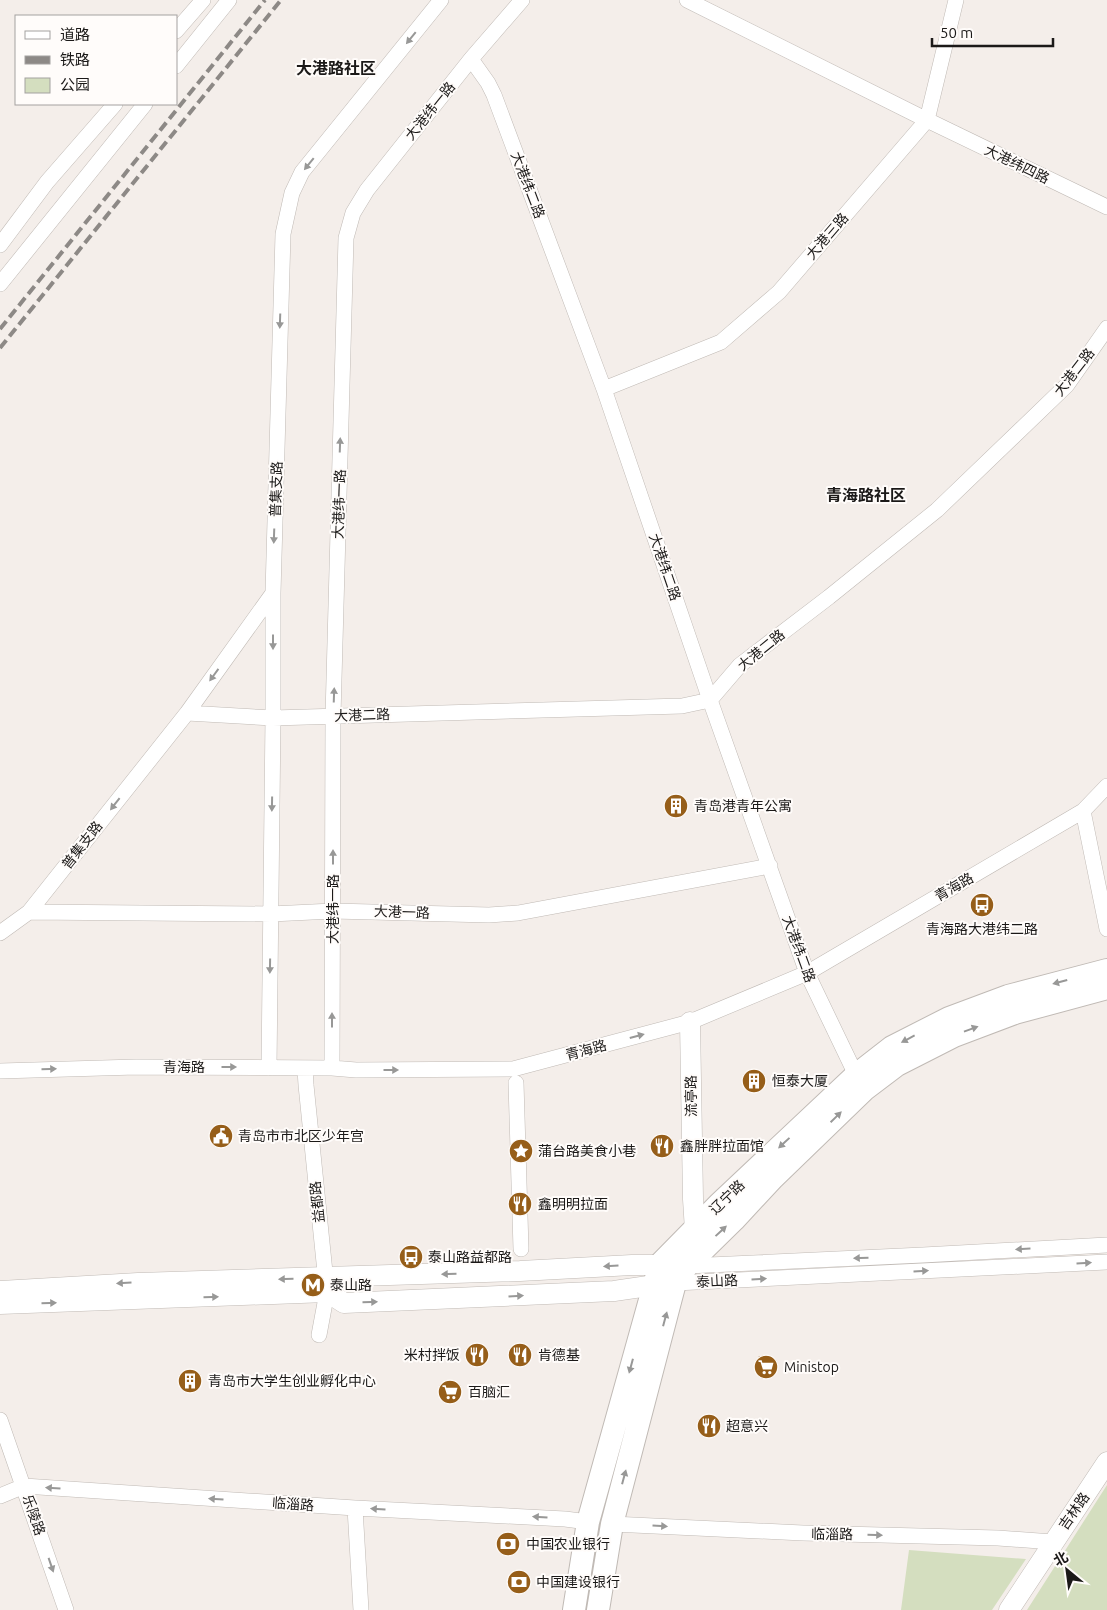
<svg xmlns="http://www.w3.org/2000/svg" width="1107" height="1610" font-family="Ubuntu,'Noto Sans SC',sans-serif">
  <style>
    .green { fill: #d4debf }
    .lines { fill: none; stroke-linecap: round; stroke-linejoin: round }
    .street-casing { stroke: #c0bab5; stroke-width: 16 }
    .secondary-casing { stroke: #c0bab5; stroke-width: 21 }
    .primary-casing { stroke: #c0bab5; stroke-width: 24 }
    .street { stroke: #fff; stroke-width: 15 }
    .secondary { stroke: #fff; stroke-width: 20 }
    .primary { stroke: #fff; stroke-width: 22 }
    .rail { stroke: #8d8986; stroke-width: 4; stroke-dasharray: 10 5; stroke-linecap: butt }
    .oneway { fill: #989897 }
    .labels { text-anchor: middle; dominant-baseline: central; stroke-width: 4; stroke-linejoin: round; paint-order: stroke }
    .street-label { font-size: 14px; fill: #1b1918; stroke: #fffcfa }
    .poi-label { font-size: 14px; fill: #1b1918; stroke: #fffcfa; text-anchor: start }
    .quarter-label { font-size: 16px; font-weight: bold; fill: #1b1918; stroke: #fffcfa }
  </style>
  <rect width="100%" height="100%" fill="#f4eeea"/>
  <path class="green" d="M1107,1485v125h-80z
    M909,1550l117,9 -34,51h-91z"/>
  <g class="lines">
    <g class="street-casing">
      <path id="street" d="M687,0l240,120 180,87
        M176,31l27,-31
        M471,59l17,24 6,12 110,294 106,311 97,273 49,102
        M176,66l53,-66
        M0,245l47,-63 68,-78
        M0,284l145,-180
        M604,389l117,-47 58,-50 148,-172 29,-120
        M187,713l86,5 409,-12 28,-6 30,-35 89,-68 108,-87 130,-125 40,-57
        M1083,811l24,118
        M29,912l242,2 62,-3 156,4 29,-2 252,-47
        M0,933l29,-21 158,-199 86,-120
        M269,1068l4,-350v-125l10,-359 9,-41 10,-21 139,-172
        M332,1068l1,-352 13,-478 7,-25 14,-23 104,-131 51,-59
        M305,1069l1,16 21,207 -8,43
        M0,1071l136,-4 196,1 24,2 157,-1 177,-47 117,-49 276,-162 24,-25
        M516,1083l5,166
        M687,1266l236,-11 184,-10
        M675,1283l432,-21
        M0,1420l66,190
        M0,1496l24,-10 331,22 210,11 23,3
        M355,1508l6,102
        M612,1524l191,9 195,5 55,4"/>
    </g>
    <g class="secondary-casing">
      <path id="secondary" d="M690,1022l3,177 2,31 -3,10
        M0,1291l138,-8 382,-12 112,-6h42
        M0,1304l327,-12 17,11 270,-12 55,-8
        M1009,1610l98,-148"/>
    </g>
    <g class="primary-casing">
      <path id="primary" d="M574,1610l14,-88 72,-258 60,-61 136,-128 36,-28 57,-29 59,-22 99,-26
        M598,1610l14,-86 59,-226 4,-15 12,-17 47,-46 39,-42 91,-88 33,-25 57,-29 61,-23 92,-25"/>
    </g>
    <use href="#street" class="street"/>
    <use href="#secondary" class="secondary"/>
    <use href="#primary" class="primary"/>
    <path class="rail" d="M0,329l265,-329
      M0,348l281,-348"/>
  </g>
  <defs><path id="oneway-solid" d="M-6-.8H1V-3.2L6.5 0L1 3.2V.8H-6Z" transform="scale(1.25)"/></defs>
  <g class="oneway">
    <use href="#oneway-solid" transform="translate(411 38) rotate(129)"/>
    <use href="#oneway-solid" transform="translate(309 164) rotate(129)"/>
    <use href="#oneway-solid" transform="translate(280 321) rotate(92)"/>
    <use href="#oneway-solid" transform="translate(340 445) rotate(-88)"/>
    <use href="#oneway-solid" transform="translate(274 536) rotate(92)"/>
    <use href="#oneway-solid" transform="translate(273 642) rotate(90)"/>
    <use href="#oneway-solid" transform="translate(214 675) rotate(126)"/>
    <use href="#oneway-solid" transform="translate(334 695) rotate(-88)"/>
    <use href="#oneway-solid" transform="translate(115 804) rotate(128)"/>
    <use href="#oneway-solid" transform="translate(272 804) rotate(91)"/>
    <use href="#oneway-solid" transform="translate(333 857) rotate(-90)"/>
    <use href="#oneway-solid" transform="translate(270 966) rotate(91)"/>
    <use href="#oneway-solid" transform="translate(1060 982) rotate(165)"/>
    <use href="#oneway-solid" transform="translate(332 1020) rotate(-90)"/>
    <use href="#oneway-solid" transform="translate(971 1029) rotate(-20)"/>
    <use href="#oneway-solid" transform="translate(637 1036) rotate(-15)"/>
    <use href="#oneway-solid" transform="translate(908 1039) rotate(152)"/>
    <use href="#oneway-solid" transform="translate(229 1067)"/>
    <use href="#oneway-solid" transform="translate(49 1069) rotate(-2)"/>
    <use href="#oneway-solid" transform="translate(391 1070)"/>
    <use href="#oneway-solid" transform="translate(836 1117) rotate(-44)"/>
    <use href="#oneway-solid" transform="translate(784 1143) rotate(137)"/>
    <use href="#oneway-solid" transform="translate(721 1231) rotate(-43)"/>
    <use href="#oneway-solid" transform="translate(1023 1249) rotate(177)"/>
    <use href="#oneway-solid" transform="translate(861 1258) rotate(178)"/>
    <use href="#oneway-solid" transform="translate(1084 1263) rotate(-3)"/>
    <use href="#oneway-solid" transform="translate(611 1266) rotate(177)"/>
    <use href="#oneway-solid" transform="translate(921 1271) rotate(-3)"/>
    <use href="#oneway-solid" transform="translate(449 1274) rotate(178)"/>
    <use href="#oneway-solid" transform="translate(286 1279) rotate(179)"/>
    <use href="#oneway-solid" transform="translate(759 1279) rotate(-3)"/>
    <use href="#oneway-solid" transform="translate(124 1283) rotate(177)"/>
    <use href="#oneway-solid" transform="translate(516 1296) rotate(-3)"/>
    <use href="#oneway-solid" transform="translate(211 1297) rotate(-2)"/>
    <use href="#oneway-solid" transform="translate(370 1302) rotate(-2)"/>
    <use href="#oneway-solid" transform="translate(49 1303) rotate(-2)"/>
    <use href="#oneway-solid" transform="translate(665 1319) rotate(-75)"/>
    <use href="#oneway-solid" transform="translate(631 1366) rotate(105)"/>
    <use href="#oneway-solid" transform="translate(624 1477) rotate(-75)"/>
    <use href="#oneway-solid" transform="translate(53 1488) rotate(-176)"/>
    <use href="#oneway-solid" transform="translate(216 1499) rotate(-176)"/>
    <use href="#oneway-solid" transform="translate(378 1509) rotate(-177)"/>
    <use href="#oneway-solid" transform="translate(540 1517) rotate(-177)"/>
    <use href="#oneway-solid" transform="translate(660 1526) rotate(3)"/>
    <use href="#oneway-solid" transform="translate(875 1535) rotate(1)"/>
    <use href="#oneway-solid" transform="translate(51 1565) rotate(71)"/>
  </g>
  <defs>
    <g id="building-disc" transform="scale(1.25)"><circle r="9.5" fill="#965e19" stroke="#fffcfa"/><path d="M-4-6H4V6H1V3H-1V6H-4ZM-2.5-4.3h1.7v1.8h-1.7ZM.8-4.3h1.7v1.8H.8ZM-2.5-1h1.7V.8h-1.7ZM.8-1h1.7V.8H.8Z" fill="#fff"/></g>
    <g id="bus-disc" transform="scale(1.25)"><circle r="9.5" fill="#965e19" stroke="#fffcfa"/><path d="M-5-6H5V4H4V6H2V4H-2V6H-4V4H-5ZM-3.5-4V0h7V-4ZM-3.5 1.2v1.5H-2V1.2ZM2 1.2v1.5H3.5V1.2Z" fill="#fff"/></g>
    <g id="civic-disc" transform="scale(1.25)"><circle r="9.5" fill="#965e19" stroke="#fffcfa"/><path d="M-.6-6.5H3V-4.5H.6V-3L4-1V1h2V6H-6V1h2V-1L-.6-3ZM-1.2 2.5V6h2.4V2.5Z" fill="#fff"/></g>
    <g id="restaurant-disc" transform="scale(1.25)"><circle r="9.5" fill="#965e19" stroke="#fffcfa"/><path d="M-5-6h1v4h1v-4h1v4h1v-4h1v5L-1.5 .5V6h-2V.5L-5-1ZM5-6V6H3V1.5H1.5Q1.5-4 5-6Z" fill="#fff"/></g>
    <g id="sight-disc" transform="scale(1.25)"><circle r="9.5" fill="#965e19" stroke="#fffcfa"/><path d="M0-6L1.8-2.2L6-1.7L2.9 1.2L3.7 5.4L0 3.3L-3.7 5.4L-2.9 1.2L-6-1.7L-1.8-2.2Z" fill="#fff"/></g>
    <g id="metro-disc" transform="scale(1.25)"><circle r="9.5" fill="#965e19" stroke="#fffcfa"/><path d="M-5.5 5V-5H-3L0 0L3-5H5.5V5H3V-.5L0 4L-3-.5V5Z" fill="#fff"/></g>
    <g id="supermarket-disc" transform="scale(1.25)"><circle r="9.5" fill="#965e19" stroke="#fffcfa"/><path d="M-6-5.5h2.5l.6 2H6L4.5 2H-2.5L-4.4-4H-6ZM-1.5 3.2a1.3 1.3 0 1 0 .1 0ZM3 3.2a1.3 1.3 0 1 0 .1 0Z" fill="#fff"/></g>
    <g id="bank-disc" transform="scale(1.25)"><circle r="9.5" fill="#965e19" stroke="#fffcfa"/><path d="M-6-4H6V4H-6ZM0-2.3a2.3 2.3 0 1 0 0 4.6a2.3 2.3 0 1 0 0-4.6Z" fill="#fff"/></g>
  </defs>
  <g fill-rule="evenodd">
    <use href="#building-disc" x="676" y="806"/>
    <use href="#bus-disc" x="982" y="905"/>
    <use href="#building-disc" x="754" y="1081"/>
    <use href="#civic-disc" x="221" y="1136"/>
    <use href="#restaurant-disc" x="662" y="1146"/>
    <use href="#sight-disc" x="521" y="1151"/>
    <use href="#restaurant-disc" x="520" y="1204"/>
    <use href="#bus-disc" x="411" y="1257"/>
    <use href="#metro-disc" x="313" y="1285"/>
    <use href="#restaurant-disc" x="477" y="1355"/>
    <use href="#restaurant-disc" x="520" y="1355"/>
    <use href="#supermarket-disc" x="766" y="1367"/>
    <use href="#building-disc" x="190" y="1381"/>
    <use href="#supermarket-disc" x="450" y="1392"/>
    <use href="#restaurant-disc" x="709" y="1426"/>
    <use href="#bank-disc" x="508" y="1544"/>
    <use href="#bank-disc" x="519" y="1582"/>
  </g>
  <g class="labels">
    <g class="street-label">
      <text transform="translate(430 111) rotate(-51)">大港纬一路</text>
      <text transform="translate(1017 164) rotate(26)">大港纬四路</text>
      <text transform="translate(528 185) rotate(69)">大港纬二路</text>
      <text transform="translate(827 236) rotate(-49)">大港三路</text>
      <text transform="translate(1074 372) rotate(-52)">大港二路</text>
      <text transform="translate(276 489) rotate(-88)">普集支路</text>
      <text transform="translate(339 504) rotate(-88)">大港纬一路</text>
      <text transform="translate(665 567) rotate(71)">大港纬二路</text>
      <text transform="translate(761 650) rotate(-39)">大港二路</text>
      <text transform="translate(362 715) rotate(-2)">大港二路</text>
      <text transform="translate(82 845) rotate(-52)">普集支路</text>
      <text transform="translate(954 887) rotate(-30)">青海路</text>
      <text transform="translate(333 909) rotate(-90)">大港纬一路</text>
      <text transform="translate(402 912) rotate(2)">大港一路</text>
      <text transform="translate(799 949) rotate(70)">大港纬二路</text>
      <text transform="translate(586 1050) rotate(-15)">青海路</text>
      <text x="184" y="1067">青海路</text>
      <text transform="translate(691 1096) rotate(-91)">流亭路</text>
      <text transform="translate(727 1197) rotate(-44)">辽宁路</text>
      <text transform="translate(317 1202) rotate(-96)">益都路</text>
      <text transform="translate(717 1281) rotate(-3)">泰山路</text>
      <text transform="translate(293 1504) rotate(4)">临淄路</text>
      <text transform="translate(1074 1511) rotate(-55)">吉林路</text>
      <text transform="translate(34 1515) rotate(71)">乐陵路</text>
      <text transform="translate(832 1534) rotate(1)">临淄路</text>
    </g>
    <g class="poi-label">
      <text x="694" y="806">青岛港青年公寓</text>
      <text x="982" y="929" text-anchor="middle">青海路大港纬二路</text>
      <text x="772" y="1081">恒泰大厦</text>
      <text x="238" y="1136">青岛市市北区少年宫</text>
      <text x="680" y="1146">鑫胖胖拉面馆</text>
      <text x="538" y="1151">蒲台路美食小巷</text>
      <text x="538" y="1204">鑫明明拉面</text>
      <text x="428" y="1257">泰山路益都路</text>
      <text x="330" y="1285">泰山路</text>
      <text x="460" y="1355" text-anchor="end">米村拌饭</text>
      <text x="538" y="1355">肯德基</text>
      <text x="784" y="1367">Ministop</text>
      <text x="208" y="1381">青岛市大学生创业孵化中心</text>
      <text x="468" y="1392">百脑汇</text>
      <text x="726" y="1426">超意兴</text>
      <text x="526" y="1544">中国农业银行</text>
      <text x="536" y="1582">中国建设银行</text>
    </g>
    <g class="quarter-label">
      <text x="336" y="68">大港路社区</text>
      <text x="866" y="495">青海路社区</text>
    </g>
  </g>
  <rect x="15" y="15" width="162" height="90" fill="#fffcfa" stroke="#a4a1a0"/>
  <rect x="25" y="31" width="25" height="8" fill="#ffffff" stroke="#a4a1a0"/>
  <text x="60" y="40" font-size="15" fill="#1b1918">道路</text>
  <rect x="25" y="56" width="25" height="8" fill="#8d8986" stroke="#a4a1a0"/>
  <text x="60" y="65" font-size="15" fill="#1b1918">铁路</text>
  <rect x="25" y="78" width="25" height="15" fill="#d4debf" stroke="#a4a1a0"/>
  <text x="60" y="90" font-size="15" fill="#1b1918">公园</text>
  <g transform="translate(1067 1570) rotate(331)" stroke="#fffcfa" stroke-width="4" paint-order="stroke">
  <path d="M0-4L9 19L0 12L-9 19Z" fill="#1b1918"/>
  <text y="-8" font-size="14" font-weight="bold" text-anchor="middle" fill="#1b1918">北</text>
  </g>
  <path d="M932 38v8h121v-8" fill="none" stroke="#1b1918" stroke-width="2.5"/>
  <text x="940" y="38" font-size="15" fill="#1b1918" stroke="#fffcfa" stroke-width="4" paint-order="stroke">50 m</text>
</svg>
